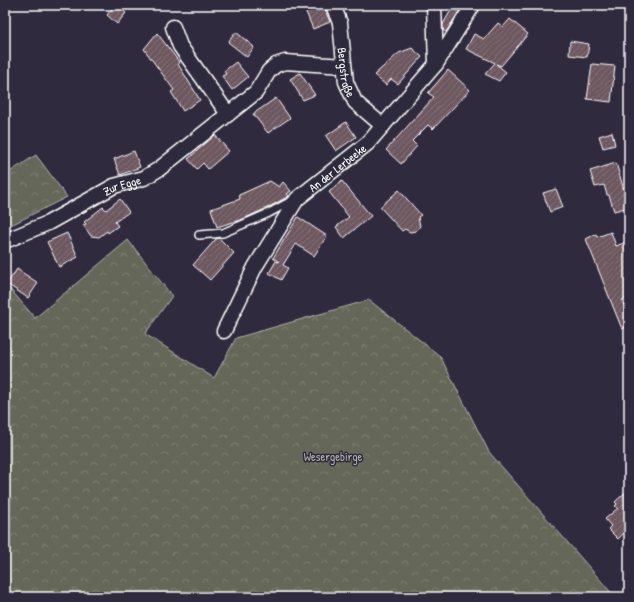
<svg xmlns="http://www.w3.org/2000/svg" width="634" height="602" font-family="'Patrick Hand',sans-serif">
  <style>
    .forest { fill: url(#forest-crowns); stroke: #b2b3ac }
    .building { fill: url(#building-hatch); stroke: #fff }
    .lines { fill: none; stroke-linecap: round; stroke-linejoin: round }
    .lane-casing { stroke: #fff; stroke-width: 10 }
    .street-casing { stroke: #fff; stroke-width: 17 }
    .lane { stroke: #2f2a3d; stroke-width: 7 }
    .street { stroke: #2f2a3d; stroke-width: 14 }
    .labels { text-anchor: middle; dominant-baseline: central; stroke-width: 3; stroke-linejoin: round; paint-order: stroke }
    .street-label { font-size: 12px; fill: #fff; stroke: #2f2a3d }
    .park-label { font-size: 12px; fill: #b2b3ac; stroke: #2f2a3d }
  </style>
  <defs>
    <pattern id="forest-crowns" width="20" height="18" patternUnits="userSpaceOnUse"><rect width="20" height="18" fill="#656758"/><path d="M2 6a3 3 0 1 1 6 0M12 15a3 3 0 1 1 6 0" fill="none" stroke="#7c7e71"/></pattern>
    <pattern id="building-hatch" width="6" height="6" patternUnits="userSpaceOnUse"><rect width="6" height="6" fill="#6e585e"/><path d="M-1 1l2-2M0 6l6-6M5 7l2-2" fill="none" stroke="#847176"/></pattern>
  </defs>
  <rect width="100%" height="100%" fill="#2f2a3d"/>
  <filter id="ink" filterUnits="userSpaceOnUse"><feTurbulence type="fractalNoise" baseFrequency=".025" numOctaves="2"/><feDisplacementMap in="SourceGraphic" scale="8" xChannelSelector="R" yChannelSelector="G"/><feConvolveMatrix kernelMatrix="1 2 1 2 8 2 1 2 1" color-interpolation-filters="sRGB"/></filter>
  <g filter="url(#ink)">
    <path class="forest" d="M36,155l31,42 -62,31v-53z
      M128,240l44,56 -27,38 69,44 22,-40 133,-38 71,56 49,96 126,145h-610v-314l30,35z"/>
    <path class="building" d="M115,5h2l9,8 -9,11 -10,-9z
      M303,5h20l7,17 -17,7z
      M454,5h9l-17,27 -3,-2v-6z
      M510,19l18,15 -27,32 -5,-2 10,8 -7,9 -14,-7 10,-11 -29,-14 8,-15 10,5 14,-16 5,4z
      M236,32l18,15 -7,10 -19,-15z
      M157,33l23,30 -2,1 22,36 -17,11 -12,-19 3,-2 -30,-41z
      M570,41l19,3 -2,13 -18,-2z
      M412,48l10,9 -24,27 -7,-5 -5,6 -12,-10 25,-22z
      M236,62l12,15 -16,13 -10,-14 4,-2 -2,-3z
      M592,64l23,2 -4,36 -24,-3z
      M448,70l22,20 -37,39 -5,-4 -16,16 5,5 -16,18 -15,-14 48,-53 -6,-4z
      M300,73l15,22 -12,5 -13,-21z
      M276,98l14,20 -22,15 -15,-19z
      M346,122l10,15 -20,14 -10,-15z
      M612,132l3,13 -12,3 -4,-12z
      M215,135l14,16 -21,18 -5,-6 -6,6 -9,-10z
      M134,151l6,16 -20,8 -6,-16z
      M616,163l13,44 -15,4 -5,-16h-2l-3,-10 -9,2 -5,-16z
      M270,181l9,6 4,-5 8,9 -4,3 2,2 -22,12 -24,11 -26,8 -6,-18 29,-10 -1,-4z
      M342,181l29,35 -27,22 -8,-11 13,-10 -20,-25z
      M556,189l7,18 -13,5 -7,-19z
      M399,190l22,25 -3,2 2,9 -4,5 -6,1 -5,-3 -3,2 -22,-24z
      M120,199l9,13 -14,10 3,4 -10,7 -1,-2 -8,6 -8,-1 -8,-11 3,-1 -2,-2 19,-15 3,3z
      M298,217l29,19 -13,20 -18,-12 -13,21 5,3 -7,12 -12,-7 7,-12 3,1 -6,-4z
      M611,232l5,14 13,-5v56l-7,3 7,19v7l-7,3 -36,-90 10,-5 1,3z
      M67,233l11,24 -19,10 -12,-25z
      M219,238l15,15 -24,27 -17,-15 23,-26z
      M17,269l21,14 -10,15 -21,-14z
      M629,489v36l-5,5 2,1 -8,8 -10,-10 3,-3 -6,-7 13,-11 -3,-2 2,-2 -2,-2z"/>
    <g class="lines">
      <g class="lane-casing">
        <path id="lane" d="M199,235l24,-2 46,-20 24,-13"/>
      </g>
      <g class="street-casing">
        <g id="street">
          <path id="s1" d="M333,5l7,18 6,59 9,20 28,24"/>
          <path d="M434,5l2,59"/>
          <path d="M173,27l7,19 48,68"/>
          <path id="s2" d="M5,241l43,-18 66,-37 30,-8 15,-9 97,-77 13,-21 7,-6 9,-3 59,4"/>
          <path id="s3" d="M224,331l31,-64 42,-68 71,-56 68,-79 37,-59"/>
        </g>
      </g>
      <use href="#lane" class="lane"/>
      <use href="#street" class="street"/>
    </g>
  </g>
  <g class="labels">
    <g class="street-label">
      <text stroke="none"><textPath href="#s1" startOffset="69">Bergstraße</textPath></text>
      <text stroke="none"><textPath href="#s3" startOffset="202">An der Lerbeeke</textPath></text>
      <text stroke="none"><textPath href="#s2" startOffset="130">Zur Egge</textPath></text>
    </g>
    <g class="park-label">
      <text x="333" y="456">Wesergebirge</text>
    </g>
  </g>
  <rect width="634" height="602" fill="none" stroke="#2f2a3d" stroke-width="20"/>
  <rect x="10" y="10" width="614" height="582" fill="none" stroke="#fff" stroke-width="1.5" filter="url(#ink)"/>
</svg>
